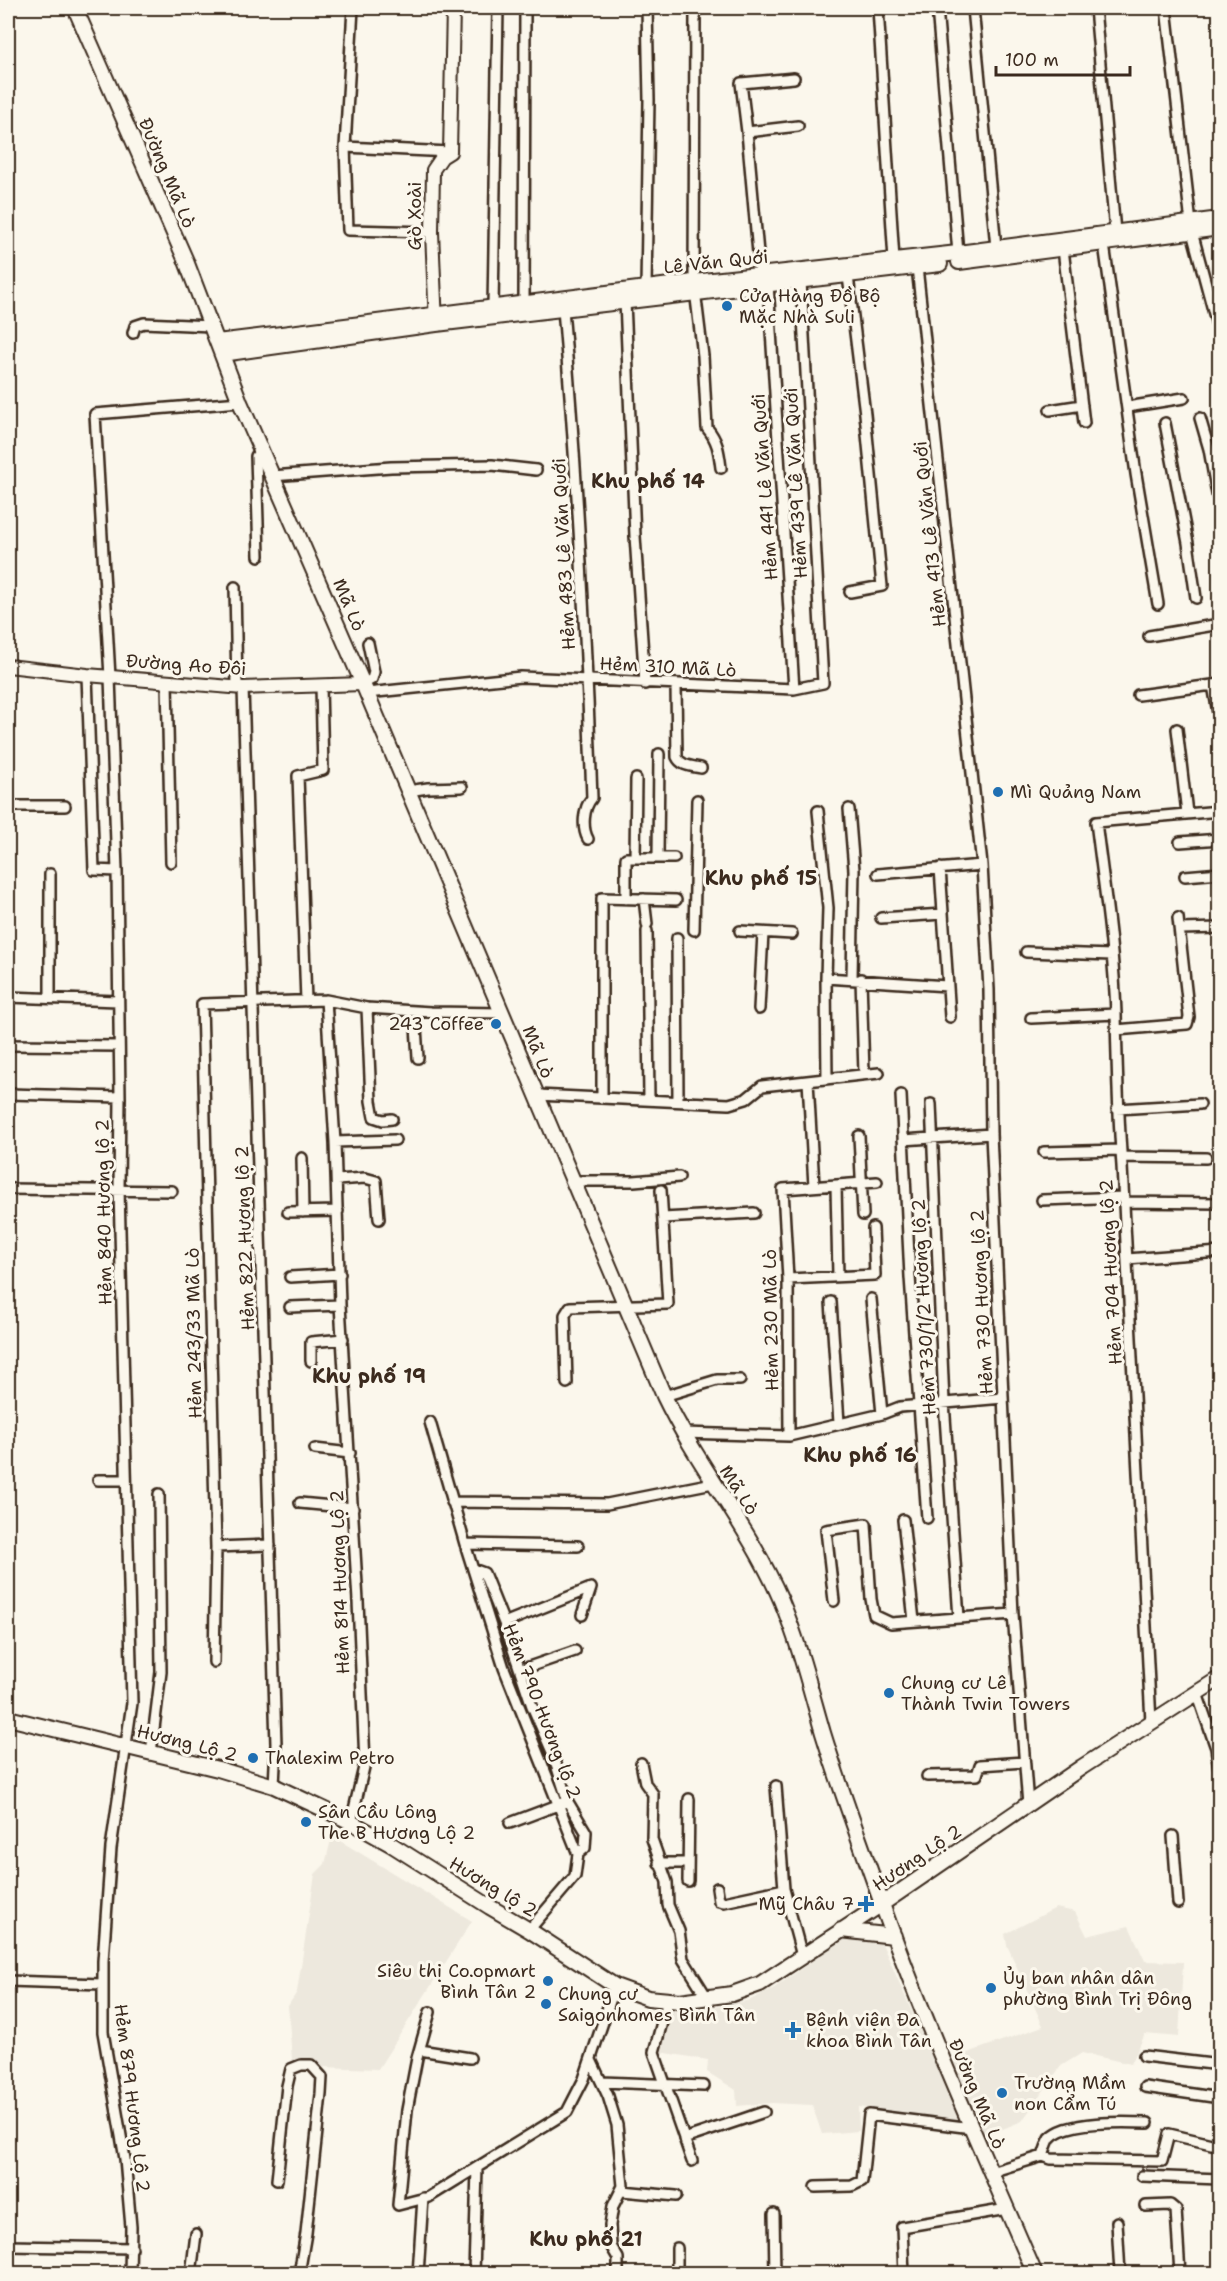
<svg xmlns="http://www.w3.org/2000/svg" width="1227" height="2281" font-family="'Shantell Sans',sans-serif">
  <style>
    .built { fill: #ede8dd }
    .lines { fill: none; stroke-linecap: round; stroke-linejoin: round }
    .minor-casing { stroke: #3b2a1e; stroke-width: 14 }
    .tertiary-casing { stroke: #3b2a1e; stroke-width: 16 }
    .secondary-casing { stroke: #3b2a1e; stroke-width: 18 }
    .minor { stroke: #fbf7ec; stroke-width: 9 }
    .tertiary { stroke: #fbf7ec; stroke-width: 12 }
    .secondary { stroke: #fbf7ec; stroke-width: 14 }
    .poi-dot { fill: #1f6fb2; stroke: #fbf7ec; stroke-width: 2 }
    .labels { text-anchor: middle; dominant-baseline: central; stroke-width: 6; stroke-linejoin: round; paint-order: stroke }
    .street-label { font-size: 18px; fill: #3b2a1e; stroke: #fbf7ec }
    .poi-label { font-size: 18px; fill: #3b2a1e; stroke: #fbf7ec; text-anchor: start }
    .neighbourhood-label { font-size: 20px; font-weight: bold; fill: #3b2a1e; stroke: #fbf7ec }
  </style>
  <rect width="100%" height="100%" fill="#fbf7ec"/>
  <filter id="ink" filterUnits="userSpaceOnUse"><feTurbulence type="fractalNoise" baseFrequency=".0167" numOctaves="2"/><feDisplacementMap in="SourceGraphic" scale="12" xChannelSelector="R" yChannelSelector="G"/><feConvolveMatrix kernelMatrix="1 2 1 2 8 2 1 2 1" color-interpolation-filters="sRGB"/></filter>
  <g filter="url(#ink)">
    <path class="built" d="M332,1836l140,85 -94,148 -57,-2 -2,-5 -27,-2 -4,-54 9,-14 18,-118 10,-10z
      M1056,1908l19,4 12,24 42,-10 16,35 38,1 -4,75 -34,-3 -14,30 -49,-11 -21,13 -39,55 -41,17 -33,-78 95,-34 -36,-81 -2,-11z
      M848,1936l32,3 80,182 -102,-14 1,24 -37,3 -10,-29 -40,-2 -35,3 -1,-16 -29,-18 1,-12 -48,-8 12,-44 25,1 26,-3 27,-6 24,-12z"/>
    <g class="lines">
      <g class="minor-casing">
        <path id="minor" d="M353,8l-8,139 3,83 84,2
          M695,8l-1,274 9,74 4,72c11,13 12,24 14,40
          M878,8l16,252
          M937,8l21,245
          M973,8l23,239
          M1095,8l20,224
          M1166,8l26,224 28,104
          M747,132l-6,-49 53,-5
          M345,147l105,5
          M1104,244l32,230 22,130
          M1063,249l21,174
          M917,267l65,598 7,125 2,144 22,480 15,191
          M760,275l-13,-143 51,-6
          M848,276l17,138 17,172 -32,6
          M768,284l26,405
          M646,288l3,-188 -2,-92
          M625,301l10,235 10,148
          M524,304l1,-296
          M493,307l5,-299
          M563,309c14,163 23,326 29,489 -9,10 -10,30 -4,41
          M133,333l2,-7 9,-3 67,3
          M1127,407l57,-9
          M1050,410l32,-5
          M1200,418l9,31 11,62
          M1165,423l23,120 8,55
          M272,476l119,-9 101,-2 44,5
          M259,556l-3,-100 5,-7
          M235,587l2,100
          M1149,636l71,-12
          M87,675l7,195 23,1
          M167,682l4,180
          M363,684l9,-5 2,-7 -6,-29
          M676,685l1,72c4,9 14,9 24,11
          M1213,685l7,39
          M243,688l33,1056 -2,42
          M367,693l154,-16 273,12 29,-6 -22,-402
          M1138,695l82,-11
          M1177,729l10,84
          M408,791l20,-3 34,-1
          M8,806h57
          M849,809l5,61 -2,108
          M818,811l10,97 -2,70 1,101
          M1180,842l40,-3
          M635,858l1,-79
          M658,858l1,-104
          M940,868l10,149
          M50,874v124
          M878,874l104,-9
          M1185,876l35,-3
          M626,899v-41h48
          M644,899l3,25
          M881,918l62,-4
          M1180,929l40,-1
          M694,930l3,-130
          M647,931l2,169
          M740,931l52,3
          M677,938l1,163
          M1026,952l86,3
          M826,978l121,8
          M861,979l3,94
          M8,997l110,4
          M326,1000l9,142 5,163 18,296 7,162 -14,59
          M306,1001l-8,-225 25,-6 -2,-84
          M367,1008l4,93 3,16 9,3 9,-1
          M759,1009l4,-76
          M415,1011l3,47
          M1031,1018l85,-4
          M1116,1030l71,-6 2,-7 -11,-99
          M8,1045l111,1
          M808,1081l6,105
          M8,1094l112,3
          M537,1095l192,9 17,-5 16,-13 117,-13
          M901,1095l9,182 17,241
          M602,1097v-199l74,2
          M931,1104l13,298 15,216
          M1117,1109l83,-5
          M859,1136l4,79
          M903,1140l88,-6
          M335,1142l60,-2
          M1044,1152l77,-2
          M1122,1157l84,1
          M302,1158l1,54
          M337,1180l28,-2 11,3 3,38
          M572,1181h62l45,-4
          M836,1186l2,90
          M8,1189l164,2
          M1042,1200l82,-3
          M1124,1202l93,1
          M288,1212l50,-1
          M663,1218l91,-5
          M1127,1259l93,-7
          M290,1277l50,-3
          M788,1279l87,-4 -2,-47
          M871,1299l11,115
          M831,1302l8,121
          M290,1307l50,-2
          M311,1361v-19l32,-3
          M567,1383l-2,-68 5,-8 98,-3 -7,-114
          M664,1396l53,-16h23
          M430,1422l35,122 39,124 74,186 -3,22 -46,54
          M682,1433l107,3 -1,-157 -5,-90 94,-7
          M789,1436l93,-22 18,-7 103,-9
          M315,1449l35,4
          M98,1480h28
          M452,1502l155,2 106,-21
          M300,1503l53,5
          M903,1520l11,101
          M465,1544l113,2
          M216,1547l54,-2
          M473,1569l11,4 20,50 28,83 20,46 16,50 18,30 -1,16 -7,6
          M834,1601l-8,-71 40,-6 5,75 3,16 17,8 122,-9
          M504,1623l87,-35 -9,27
          M214,1662l2,-115 -14,-543 124,-4 41,8 64,4 72,1
          M520,1670l55,-19
          M1197,1693l19,55 4,28
          M1151,1722l-29,-556c-4,-51 -5,-101 -6,-152 -2,-64 -12,-128 -20,-192l124,-11
          M151,1753l10,-81 -2,-178
          M641,1763l4,20 8,11 -1,45 15,43 1,23 11,26 4,28 25,40
          M927,1776l50,-1 3,-10 44,-3
          M776,1786l8,103 18,67
          M510,1823l53,-20
          M1173,1836l5,67
          M659,1863h29
          M688,1881l1,-82
          M717,1888l2,13 5,1 60,-13
          M8,1981l94,3
          M668,2000l-14,52 38,109
          M430,2012l-13,46 -10,52 -9,95 31,-8 138,-85 17,-33 31,-93
          M420,2050l50,8
          M1144,2056l76,9
          M591,2060l17,36 9,29 6,61 -10,20 -3,19 1,21 7,12v16
          M602,2082l102,4
          M1145,2087l75,11
          M1218,2098l2,-51
          M684,2139l80,-27
          M1043,2156c2,-5 4,-13 7,-18 16,-18 74,-16 98,-15
          M991,2172l52,-16 8,3 111,2 7,-27 51,12
          M1142,2176l78,3
          M277,2180l10,-94 4,-17 10,-4h10l11,12 -1,17 -15,139 -7,41
          M815,2187l37,-1 10,-5 7,-66 103,13
          M622,2191l54,5
          M1146,2206l24,-1 6,5 4,64
          M774,2214l1,60
          M1117,2222l3,52
          M8,2246l124,2
          M677,2248v26
          M130,2274l1,-47 -6,-68 -22,-127v-71l8,-113 21,-145 -13,-513 1,-93 -3,-226 -7,-194 -15,-263 145,-12
          M191,2274l5,-40
          M418,2274l5,-76
          M474,2274l3,-106
          M904,2274l-2,-47 105,-18"/>
      </g>
      <g class="tertiary-casing">
        <path id="tertiary" d="M436,324l-4,-92 1,-62 9,-13 8,-5 3,-144
          M8,666l79,9 156,13 120,-4"/>
      </g>
      <g class="secondary-casing">
        <path id="secondary" d="M75,8l111,253 54,141 123,282 301,712c34,71 86,132 117,204 18,43 29,88 42,133 16,52 35,103 53,154 46,132 104,259 159,387
          M959,262l261,-34
          M217,342l477,-60 264,-29 262,-34
          M222,354l214,-30 504,-60
          M8,1718l210,51 56,17 77,36 41,23 98,62 39,23 86,56 33,12 32,3 52,-7 28,-10 122,-80 200,-137 138,-89
          M841,1930l53,6"/>
      </g>
      <use href="#minor" class="minor"/>
      <use href="#tertiary" class="tertiary"/>
      <use href="#secondary" class="secondary"/>
    </g>
  </g>
  <g class="poi-dot">
    <circle cx="727" cy="306" r="6"/>
    <circle cx="998" cy="792" r="6"/>
    <circle cx="496" cy="1024" r="6"/>
    <circle cx="889" cy="1693" r="6"/>
    <circle cx="253" cy="1758" r="6"/>
    <circle cx="306" cy="1822" r="6"/>
    <path d="M863 1895h6v6h6v6h-6v6h-6v-6h-6v-6h6z"/>
    <circle cx="548" cy="1981" r="6"/>
    <circle cx="991" cy="1988" r="6"/>
    <circle cx="546" cy="2004" r="6"/>
    <path d="M790 2021h6v6h6v6h-6v6h-6v-6h-6v-6h6z"/>
    <circle cx="1002" cy="2093" r="6"/>
  </g>
  <g class="labels">
    <g class="street-label">
      <text transform="translate(167 173) rotate(67)">Đường Mã Lò</text>
      <text transform="translate(415 216) rotate(-90)">Gò Xoài</text>
      <text transform="translate(716 262) rotate(-6)">Lê Văn Quới</text>
      <text transform="translate(796 483) rotate(-93)">Hẻm 439 Lê Văn Quới</text>
      <text transform="translate(765 487) rotate(-94)">Hẻm 441 Lê Văn Quới</text>
      <text transform="translate(930 534) rotate(-96)">Hẻm 413 Lê Văn Quới</text>
      <text transform="translate(564 554) rotate(-93)">Hẻm 483 Lê Văn Quới</text>
      <text transform="translate(349 605) rotate(67)">Mã Lò</text>
      <text transform="translate(186 665) rotate(4)">Đường Ao Đôi</text>
      <text transform="translate(668 667) rotate(3)">Hẻm 310 Mã Lò</text>
      <text transform="translate(538 1052) rotate(68)">Mã Lò</text>
      <text transform="translate(104 1212) rotate(-91)">Hẻm 840 Hương lộ 2</text>
      <text transform="translate(245 1238) rotate(-92)">Hẻm 822 Hương lộ 2</text>
      <text transform="translate(1111 1272) rotate(-93)">Hẻm 704 Hương lộ 2</text>
      <text transform="translate(982 1302) rotate(-93)">Hẻm 730 Hương lộ 2</text>
      <text transform="translate(924 1307) rotate(-93)">Hẻm 730/1/2 Hương lộ 2</text>
      <text transform="translate(771 1320) rotate(-91)">Hẻm 230 Mã Lò</text>
      <text transform="translate(194 1333) rotate(-91)">Hẻm 243/33 Mã Lò</text>
      <text transform="translate(739 1490) rotate(57)">Mã Lò</text>
      <text transform="translate(340 1582) rotate(-92)">Hẻm 814 Hương Lộ 2</text>
      <text transform="translate(542 1711) rotate(69)">Hẻm 790 Hương lộ 2</text>
      <text transform="translate(187 1743) rotate(14)">Hương Lộ 2</text>
      <text transform="translate(917 1858) rotate(-34)">Hương Lộ 2</text>
      <text transform="translate(493 1887) rotate(31)">Hương lộ 2</text>
      <text transform="translate(977 2094) rotate(67)">Đường Mã Lò</text>
      <text transform="translate(132 2098) rotate(83)">Hẻm 879 Hương Lộ 2</text>
    </g>
    <g class="poi-label">
      <text x="739" y="296">Cửa Hàng Đồ Bộ<tspan x="739" dy="21">Mặc Nhà Suli</tspan></text>
      <text x="1010" y="792">Mì Quảng Nam</text>
      <text x="484" y="1024" text-anchor="end">243 Coffee</text>
      <text x="901" y="1683">Chung cư Lê<tspan x="901" dy="21">Thành Twin Towers</tspan></text>
      <text x="265" y="1758">Thalexim Petro</text>
      <text x="318" y="1812">Sân Cầu Lông<tspan x="318" dy="21">The B Hương Lộ 2</tspan></text>
      <text x="854" y="1904" text-anchor="end">Mỹ Châu 7</text>
      <text x="536" y="1971" text-anchor="end">Siêu thị Co.opmart<tspan x="536" dy="21">Bình Tân 2</tspan></text>
      <text x="1003" y="1978">Ủy ban nhân dân<tspan x="1003" dy="21">phường Bình Trị Đông</tspan></text>
      <text x="558" y="1994">Chung cư<tspan x="558" dy="21">Saigonhomes Bình Tân</tspan></text>
      <text x="806" y="2020">Bệnh viện Đa<tspan x="806" dy="21">khoa Bình Tân</tspan></text>
      <text x="1014" y="2083">Trường Mầm<tspan x="1014" dy="21">non Cẩm Tú</tspan></text>
    </g>
    <g class="neighbourhood-label">
      <text x="648" y="481">Khu phố 14</text>
      <text x="761" y="878">Khu phố 15</text>
      <text x="369" y="1376">Khu phố 19</text>
      <text x="860" y="1455">Khu phố 16</text>
      <text x="586" y="2239">Khu phố 21</text>
    </g>
  </g>
  <rect width="1227" height="2281" fill="none" stroke="#fbf7ec" stroke-width="30"/>
  <rect x="15" y="15" width="1197" height="2251" fill="none" stroke="#3b2a1e" stroke-width="2" filter="url(#ink)"/>
  <path d="M996 66v9h134v-9" fill="none" stroke="#3b2a1e" stroke-width="3"/>
  <text x="1005" y="66" font-size="18" fill="#3b2a1e" stroke="#fbf7ec" stroke-width="4.5" paint-order="stroke">100 m</text>
</svg>
